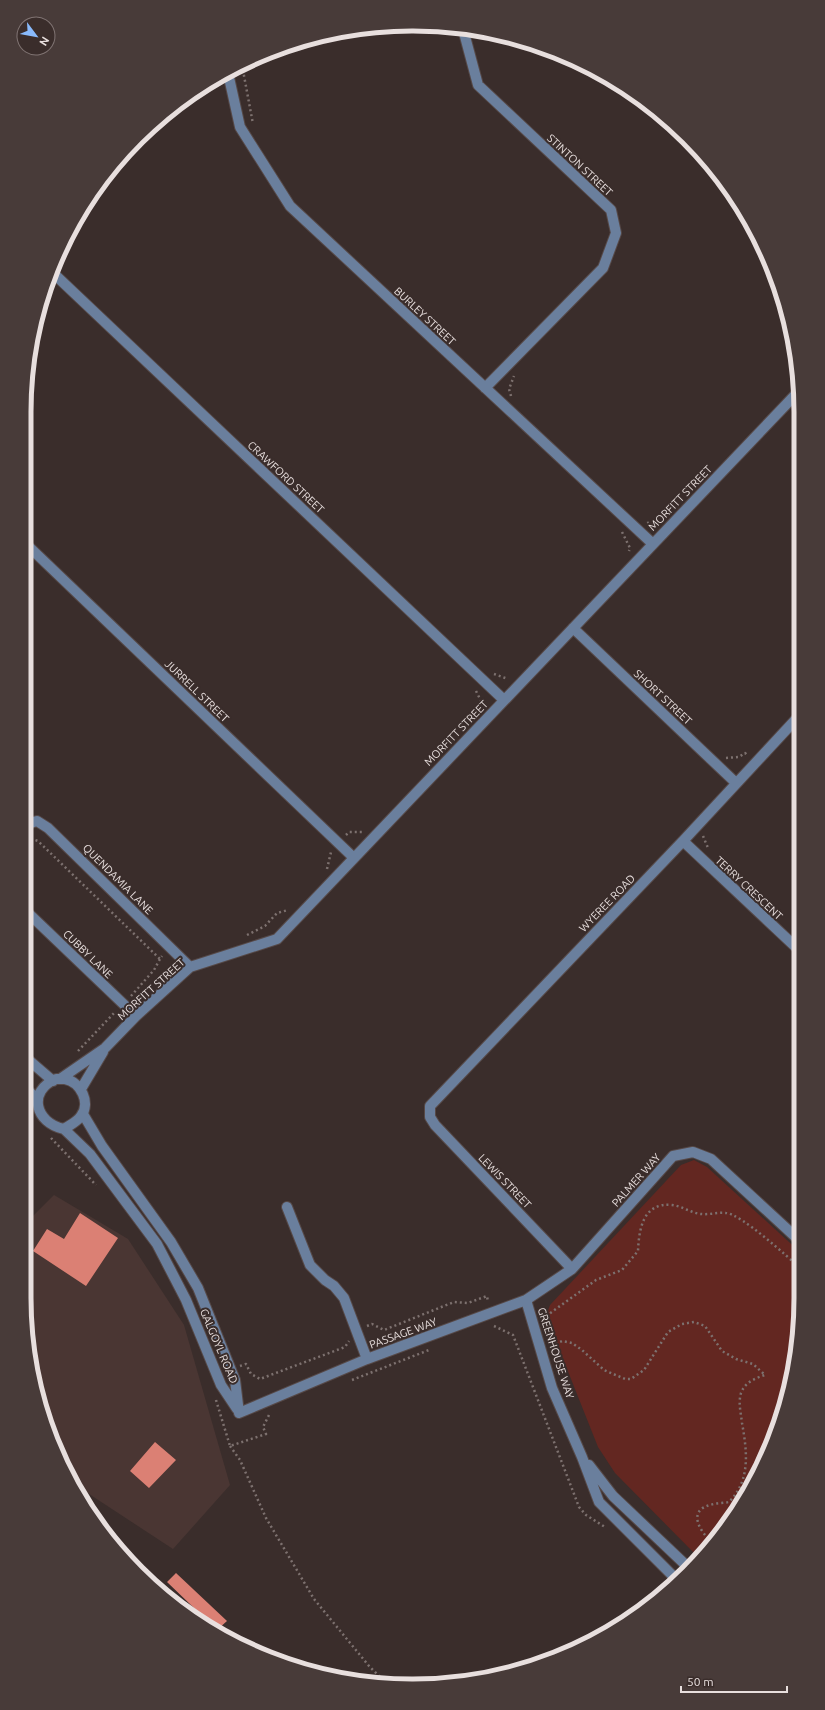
<svg xmlns="http://www.w3.org/2000/svg" width="825" height="1710" font-family="Ubuntu,sans-serif">
  <style>
    .built { fill: #4a3633 }
    .green { fill: #632721 }
    .building { fill: #db8074 }
    .lines { fill: none; stroke-linecap: round; stroke-linejoin: round }
    .minor-casing { stroke: #564948; stroke-width: 12 }
    .path { stroke: #7d716f; stroke-width: 2.5; stroke-dasharray: 2 3; stroke-linecap: butt }
    .minor { stroke: #6a7f9d; stroke-width: 10 }
    .labels { text-anchor: middle; dominant-baseline: central; stroke-width: 4; stroke-linejoin: round; paint-order: stroke }
    .street-label { font-size: 11px; fill: #e8dfde; stroke: #3a2d2b }
    .rim { fill: none; stroke: #e8dfde; stroke-width: 5 }
  </style>
  <rect width="100%" height="100%" fill="#3a2d2b"/>
  <path class="built" d="M54,1195l74,44 56,86 46,160 -57,64 -93,-61 -35,-65 -14,-50 -7,-75v-73z"/>
  <path class="green" d="M694,1160l13,7 94,86v45l-8,76 -22,72 -36,68 -36,44 -84,-85 -17,-26 -52,-131 4,-11 131,-140z"/>
  <path class="building" d="M80,1213l38,25 -32,48 -53,-35 14,-22 17,10z
    M155,1442l21,18 -27,28 -19,-17z
    M176,1573l51,48 -10,9 -50,-48z"/>
  <g class="lines">
    <g class="minor-casing">
      <path id="minor" d="M463,29l15,56 133,125 5,23 -13,35 -118,120
        M228,73l12,54 50,79 363,338
        M51,271l453,429
        M24,542l330,316
        M573,628l163,155
        M24,825l13,-4 11,7 142,139
        M683,841l117,110
        M24,909l112,107
        M24,1056l29,25
        M56,1079c3,0 6,0 9,0 16,3 26,24 16,37 -4,6 -11,9 -17,13 -29,-6 -37,-38 -8,-50z
        M60,1079l45,-31 31,-32 54,-49 87,-28 521,-547
        M24,1087l14,13
        M81,1089l22,-37
        M83,1114l19,32 69,96 27,46 37,92 4,33
        M64,1129l26,25 67,90 29,56 35,85 16,24
        M287,1207l23,58 15,15 9,6 10,12 23,61
        M572,1269l-137,-144 -5,-8v-11l253,-265 116,-125
        M526,1300l26,88 30,69 17,45 78,78
        M239,1413l128,-54 159,-59 46,-31 101,-113 20,-4 18,7 90,83
        M589,1465l24,31 77,73
        M129,1561l40,38"/>
    </g>
    <path class="path" d="M242,65l11,59
      M793,381l5,-5
      M511,396l-2,-7 5,-13
      M647,523l10,-2
      M622,532l8,16 -1,3
      M494,674l14,5
      M476,691l6,12 -3,4
      M726,758l13,-1 6,-4 2,2
      M346,835l3,-3h15
      M703,836l5,12
      M26,837l12,4 122,118
      M327,869l4,-17
      M247,935l18,-9 12,-13 11,-3
      M131,996l23,-26 6,-11 2,-3
      M78,1051l37,-39
      M51,1138l45,47
      M542,1319l54,-39 26,-10 16,-19c1,-22 5,-49 34,-46 10,1 19,8 29,9 8,1 17,-2 25,-1 15,1 62,44 75,56
      M367,1326l5,-2 12,6 70,-28 14,1 19,-7 1,6
      M494,1326l19,9 66,172 7,8 19,12
      M551,1346l11,-5 10,2 10,7 22,20 21,9h6l13,-9 24,-38 14,-8 12,-2 11,4 17,25 14,8 17,5 12,11c-9,3 -20,7 -24,18 -3,10 0,20 1,30 5,28 9,57 -13,79 -6,1 -13,1 -19,3 -23,6 -10,27 2,37
      M240,1366l6,-2 5,10 9,5 85,-32 4,-6
      M352,1380l77,-30
      M216,1400l14,46 36,-12 -3,-7 7,-14
      M230,1446l10,14 26,58 48,81 55,67 17,17"/>
    <use href="#minor" class="minor"/>
  </g>
  <g class="labels">
    <g class="street-label">
      <text transform="translate(580 165) rotate(43)">STINTON STREET</text>
      <text transform="translate(425 316) rotate(43)">BURLEY STREET</text>
      <text transform="translate(286 477) rotate(43)">CRAWFORD STREET</text>
      <text transform="translate(680 498) rotate(-46)">MORFITT STREET</text>
      <text transform="translate(197 691) rotate(44)">JURRELL STREET</text>
      <text transform="translate(663 697) rotate(43)">SHORT STREET</text>
      <text transform="translate(456 733) rotate(-46)">MORFITT STREET</text>
      <text transform="translate(118 879) rotate(45)">QUENDAMIA LANE</text>
      <text transform="translate(749 888) rotate(43)">TERRY CRESCENT</text>
      <text transform="translate(607 903) rotate(-46)">WYEREE ROAD</text>
      <text transform="translate(88 954) rotate(44)">CUBBY LANE</text>
      <text transform="translate(151 989) rotate(-42)">MORFITT STREET</text>
      <text transform="translate(636 1180) rotate(-48)">PALMER WAY</text>
      <text transform="translate(505 1181) rotate(46)">LEWIS STREET</text>
      <text transform="translate(403 1333) rotate(-20)">PASSAGE WAY</text>
      <text transform="translate(219 1346) rotate(67)">GALGOYL ROAD</text>
      <text transform="translate(556 1353) rotate(72)">GREENHOUSE WAY</text>
    </g>
  </g>
  <path d="M0 0H825V1710H0ZM412 31H413A381 381 0 0 1 794 412V1298A381 381 0 0 1 413 1679H412A381 381 0 0 1 31 1298V412A381 381 0 0 1 412 31Z" fill="#483b39" fill-rule="evenodd"/>
  <path class="rim" d="M412 31H413A381 381 0 0 1 794 412V1298A381 381 0 0 1 413 1679H412A381 381 0 0 1 31 1298V412A381 381 0 0 1 412 31Z"/>
  <g transform="translate(36 36) rotate(122)"><circle r="19" fill="#3a2d2b" stroke="#807473"/>
  <path d="M0-3L7 15L0 10L-7 15Z" fill="#89bafc"/>
  <text y="-6" font-size="11" font-weight="bold" text-anchor="middle" fill="#e8dfde">N</text>
  </g>
  <path d="M681 1686v6h106v-6" fill="none" stroke="#e8dfde" stroke-width="2"/>
  <text x="687" y="1686" font-size="12" fill="#e8dfde" stroke="#3a2d2b" stroke-width="3" paint-order="stroke">50 m</text>
</svg>
